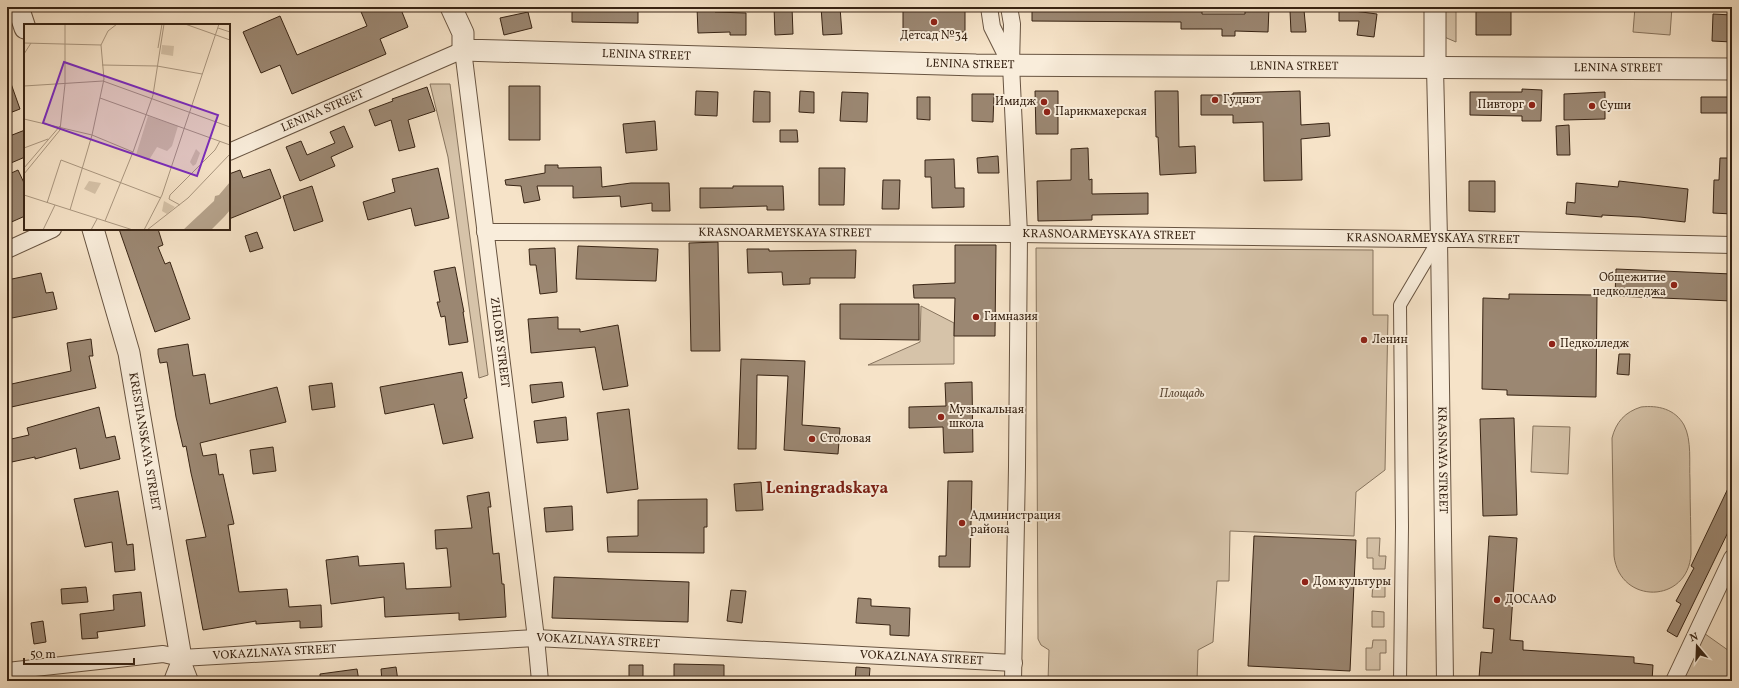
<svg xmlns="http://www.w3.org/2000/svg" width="1739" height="688" font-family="Vollkorn,serif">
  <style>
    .green { fill: #d6c3a9; stroke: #87745e }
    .building { fill: #9b8772; stroke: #382414 }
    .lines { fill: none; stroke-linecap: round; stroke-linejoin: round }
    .pedestrian-casing { stroke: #685441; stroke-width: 14 }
    .minor-casing { stroke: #685441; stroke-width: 18 }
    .tertiary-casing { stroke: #685441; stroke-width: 23 }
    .pedestrian { stroke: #f9eddb; stroke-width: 12 }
    .minor { stroke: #f9eddb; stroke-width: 16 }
    .tertiary { stroke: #f9eddb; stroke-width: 21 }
    .poi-dot { fill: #8f2418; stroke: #f9eddb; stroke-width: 1.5 }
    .labels { text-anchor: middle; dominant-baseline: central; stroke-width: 4; stroke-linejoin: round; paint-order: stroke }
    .poi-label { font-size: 12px; fill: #382414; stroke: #f9eddb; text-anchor: start }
    .street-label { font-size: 12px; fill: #382414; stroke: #f9eddb }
    .park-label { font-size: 12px; font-style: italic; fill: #604c39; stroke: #f9eddb }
    .district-label { font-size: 16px; font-weight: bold; fill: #7a1f14; stroke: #f9eddb }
    .inset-road { fill: none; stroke: #aa9780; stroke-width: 1 }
    .view { fill: #7b2cbf; fill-opacity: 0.15; stroke: #7b2cbf; stroke-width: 2 }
    .inset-edge { fill: none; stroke: #382414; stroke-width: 2 }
  </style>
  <rect width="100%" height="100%" fill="#f6e3c8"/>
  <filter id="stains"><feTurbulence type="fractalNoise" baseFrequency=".005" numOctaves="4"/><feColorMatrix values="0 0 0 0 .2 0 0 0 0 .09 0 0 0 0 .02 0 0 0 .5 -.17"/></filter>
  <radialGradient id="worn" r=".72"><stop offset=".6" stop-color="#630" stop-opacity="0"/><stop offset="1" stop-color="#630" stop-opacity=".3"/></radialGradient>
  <path class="green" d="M1442,7h14v35l-14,-6z
    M1635,7h37l-2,28 -37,-3z
    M430,84h20l38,291 -9,3 -31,-221z
    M1036,248l337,2v65h15l-3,155 -29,22 -2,44 -124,-5 -1,50h-12l-4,61 -15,8 -1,31h-149l1,-31 -8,-5 -3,-6z
    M921,306l33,17v41l-86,1 52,-23z
    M1641,407c17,-2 34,2 43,18 8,15 5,38 6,55 0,24 1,49 1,74 -3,50 -71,51 -77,2l-2,-118c4,-16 13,-26 29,-31z
    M1533,426l37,1 -2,47 -37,-2z
    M1367,538h13l-1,18h7l-1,13h-12v-11h-6z
    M1373,582h12v15h-13z
    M1372,611l12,1v15h-12z
    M1701,631l31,22v28h-53z
    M1373,640h13v13h-6v17h-14v-22h6z"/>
  <path class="building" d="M359,7h41l8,20 -28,12 6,15 -94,40 -12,-29 -19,8 -18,-41 37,-16 17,39 70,-29z
    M572,7h66v16l-66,-1z
    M697,7h18v5l31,1v22h-16v-3l-32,1z
    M774,7h18l1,27 -18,1z
    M821,7h19l2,27 -19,1z
    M903,7h62v25l-62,-1z
    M1032,7h170v7h43v-7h24l-1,25 -33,-1v5h-13v-7h-41v-7l-149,-1z
    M1339,7l15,1v3l23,3 -3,23 -17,-2 2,-14h-20z
    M1476,7h35v28h-35z
    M1304,10l2,22h-15l-1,-21z
    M528,12l4,16 -28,7 -4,-17z
    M1713,14l19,1v27l-20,-1z
    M9,78l11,31 -13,5v-35z
    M509,86h31v54h-31z
    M427,87l8,24 -27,9 7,27 -16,4 -8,-31 -16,6 -6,-16 24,-9 -1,-2z
    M1522,89l20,1 -1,31h-19v-5l-52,-1v-23h52z
    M696,91l22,1 -1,24 -22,-1z
    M754,91l16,1v30h-17z
    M800,91l14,1v21l-15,-1z
    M1035,91h23v43h-22z
    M1155,91h23l1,56 16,-1 1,27 -36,2 -2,-38h-2z
    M1300,91l1,34 28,-2 1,13 -29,3 1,41 -38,1 -1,-59 -30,1v-8h-32v-20h32v-2z
    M842,92l26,1 -1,29 -27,-1z
    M1605,92v27l-41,1v-26z
    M972,94h22l-1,28 -21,-1z
    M917,97h13v23l-13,-1z
    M1701,97h31v16h-31z
    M655,121l2,29 -31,3 -3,-29z
    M1569,125l1,30h-13l-1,-29z
    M344,126l9,21 -22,10 4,9 -35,15 -14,-34 15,-6 6,14 28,-12 -5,-11z
    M25,130v27l-14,6 -4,-9v-17z
    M780,130h17l1,12h-18z
    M1088,148l1,32 3,-1v15l56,-1v21l-56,1v5l-54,1 -1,-40 34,-1v-31z
    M998,156l1,17h-21l-1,-15z
    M1720,158h12v56l-19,-1 1,-33h5z
    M954,159l1,29h9v19l-32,1 -1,-31h-6v-17z
    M545,165h13v3l43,-1 1,20 29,-4h38l1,28h-18v-8l-31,4 -1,-11 -47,2v-12h-36l3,14 -16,3 -3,-17 -15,-1 -1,-5 40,-7z
    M438,168l11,50 -34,8 -4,-18 -43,12 -5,-18 32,-10 -3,-13z
    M819,168h26l-1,37h-25z
    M270,169l11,29 -52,21v-45l11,-4 3,8z
    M18,170l7,15v31l-18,8v-49z
    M883,180h17l-1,29h-17z
    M1469,181h26v31l-26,-1z
    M1619,181l69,8 -3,33 -45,-5 -38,-2v2l-36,-3 1,-12 8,1 1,-20 42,4z
    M312,186l11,35 -29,10 -11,-35z
    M733,186h50l1,24h-17v-4l-67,2v-20h33z
    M119,229h39l5,16 -5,2 7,17 5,-2 20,57 -35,13z
    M257,232l6,16 -13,4 -5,-16z
    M718,242l2,109h-29l-2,-108z
    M955,245h41l-1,91h-41l1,-38h-41l-1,-13 42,-2z
    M578,246l80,3 -2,32 -80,-2z
    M555,248l2,44 -17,2 -4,-29h-6l-1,-16z
    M747,249h22v2l87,-1 -1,28h-45v6l-27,1 -1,-13 -34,1z
    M455,267l9,45h-1l5,30 -19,3 -4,-29 -4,1 -4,-15h3l-6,-31z
    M1616,269l116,5v27l-117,-5z
    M41,273l5,20 7,-1 4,17 -50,10v-39z
    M1509,294l88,1 -1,102 -89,-2v-5l-25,-1 1,-91 26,1z
    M840,304h79v36l-79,-1z
    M558,317v12h22v3l38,-7 10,61 -25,4 -8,-43 -64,6 -3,-34z
    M91,339l2,17h-4l7,32 -89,20v-23l64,-14 -4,-28z
    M188,344l5,32 12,-2 5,30 67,-17 9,35 -86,21 3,13 13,-2 3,21 4,-1 11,50 -6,1 11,67 48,-3 2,18 32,-2 1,22 -22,1v-7l-44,3v-3l-53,9 -17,-90 20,-3 -15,-64 -5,-27 -3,1 -7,-30 -9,-55 -7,1 -2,-9v-5z
    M1619,354h11l-1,21 -12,-1z
    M741,359l64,2 -3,64 38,3 -2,26 -54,-4 4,-74 -31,-1 -1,74h-18z
    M462,372l5,26 -3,1 9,39 -30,6 -9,-40 -49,10 -5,-27z
    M562,382l2,15 -32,6 -2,-18z
    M972,382l1,70 -29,1 -1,-26 -34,1v-21l37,-1 -1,-23z
    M332,383l3,24 -23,3 -3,-24z
    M99,407l7,31 9,-2 5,23 -40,10 -4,-21 -41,11v-2l-28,6v-23l22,-5 -2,-7z
    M629,409l9,80 -31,4 -10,-80z
    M566,417l2,23 -31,3 -3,-22z
    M1514,418l3,97 -34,1 -3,-97z
    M273,447l3,24 -23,3 -3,-24z
    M1732,480v44l-55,113 -10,-6 14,-27 -5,-3 18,-33 -3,-2z
    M948,481h24l-2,86h-31v-11h7z
    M761,482l2,28 -27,1 -2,-27z
    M118,491l9,54 6,-1 2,26 -20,2 -3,-30 -27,5 -11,-48z
    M489,492l2,15h-3l5,47 6,-1 3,31h2l2,33 -47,3v-7l-74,4 -1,-20 -53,7 -5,-44 32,-4 1,10 45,-3 2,26 45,-2 -4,-39 -11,1 -1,-19 37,-2 -5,-32z
    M707,499v28h-3v26l-96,-1 -1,-15 31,-1v-36z
    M572,506l1,24 -27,2 -2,-24z
    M1254,536l102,4 -6,131 -102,-5z
    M1489,536l28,2 -7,102 13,1v9l111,7v6l19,2 -1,16h-162l1,-2 -12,-1 2,-26 11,1 2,-24 -11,-1z
    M554,577l135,5 -1,40 -136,-4z
    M86,587l2,15 -26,2 -1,-15z
    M731,590l15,1 -4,32 -15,-2z
    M141,592l4,34 -48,6 1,6 -16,1 -2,-25 34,-4 -1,-15z
    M858,598l13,1v7l39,2 -1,28 -19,-1v-10l-34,-2z
    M43,621l3,21 -12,2 -3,-21z
    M674,664l50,1v16h-50z
    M629,665h14v16h-14z
    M396,667l2,14h-16l-1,-12z
    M856,667l14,1 -1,13h-14z
    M357,669l2,12h-39v-7z"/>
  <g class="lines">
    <g class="pedestrian-casing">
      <path id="pedestrian" d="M1400,681l2,-154 -2,-222 39,-66"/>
    </g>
    <g class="minor-casing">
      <g id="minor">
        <path d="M989,7l3,20 17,34"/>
        <path d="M1009,7l3,17 -1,41 8,169 -2,233 -4,214"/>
        <path id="s1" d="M1435,68l4,171 6,442"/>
        <path id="s2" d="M229,152l234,-102 73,588 4,43"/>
        <path id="s3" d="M485,232l534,2 393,5h53l267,6"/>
        <path d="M7,250l46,-21"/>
        <path d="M181,658l9,23"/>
        <path id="s4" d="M7,671l156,-17 18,4 355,-20 478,25"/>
        <path d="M172,681l9,-23"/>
        <path d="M1674,681l58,-123"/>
      </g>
    </g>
    <g class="tertiary-casing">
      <g id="tertiary">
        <path d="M18,7l7,21"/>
        <path id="s5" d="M451,7l12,26v17l513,15 756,4"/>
        <path d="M1435,68v-61"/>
        <path id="s6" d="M93,229l36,124 52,305"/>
      </g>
    </g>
    <use href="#pedestrian" class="pedestrian"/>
    <use href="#minor" class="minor"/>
    <use href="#tertiary" class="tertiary"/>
  </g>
  <g class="poi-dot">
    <circle cx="934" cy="22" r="4"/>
    <circle cx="1215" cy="100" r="4"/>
    <circle cx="1044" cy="102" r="4"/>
    <circle cx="1532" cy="105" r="4"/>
    <circle cx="1592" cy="106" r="4"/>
    <circle cx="1047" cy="112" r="4"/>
    <circle cx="1674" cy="285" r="4"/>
    <circle cx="976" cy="317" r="4"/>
    <circle cx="1364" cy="340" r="4"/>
    <circle cx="1552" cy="344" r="4"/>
    <circle cx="941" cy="417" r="4"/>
    <circle cx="812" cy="439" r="4"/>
    <circle cx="962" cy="523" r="4"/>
    <circle cx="1305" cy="582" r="4"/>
    <circle cx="1497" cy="600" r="4"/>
  </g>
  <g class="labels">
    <g class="poi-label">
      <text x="934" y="36" text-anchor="middle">Детсад №34</text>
      <text x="1223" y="100">Гуднэт</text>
      <text x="1036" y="102" text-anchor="end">Имидж</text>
      <text x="1524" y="105" text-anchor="end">Пивторг</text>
      <text x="1600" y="106">Суши</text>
      <text x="1055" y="112">Парикмахерская</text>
      <text x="1666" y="278" text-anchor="end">Общежитие<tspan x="1666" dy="14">педколледжа</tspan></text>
      <text x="984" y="317">Гимназия</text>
      <text x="1372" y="340">Ленин</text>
      <text x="1560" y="344">Педколледж</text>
      <text x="949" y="410">Музыкальная<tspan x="949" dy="14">школа</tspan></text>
      <text x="820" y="439">Столовая</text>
      <text x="970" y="516">Администрация<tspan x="970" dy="14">района</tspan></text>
      <text x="1313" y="582">Дом культуры</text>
      <text x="1505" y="600">ДОСААФ</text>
    </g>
    <g class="street-label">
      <text stroke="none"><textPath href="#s5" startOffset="229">LENINA STREET</textPath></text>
      <text stroke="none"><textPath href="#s5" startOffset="553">LENINA STREET</textPath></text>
      <text stroke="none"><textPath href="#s5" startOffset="877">LENINA STREET</textPath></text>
      <text stroke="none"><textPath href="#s5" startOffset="1201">LENINA STREET</textPath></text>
      <text stroke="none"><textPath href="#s2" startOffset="102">LENINA STREET</textPath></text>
      <text stroke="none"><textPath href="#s3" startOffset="300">KRASNOARMEYSKAYA STREET</textPath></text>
      <text stroke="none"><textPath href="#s3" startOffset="624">KRASNOARMEYSKAYA STREET</textPath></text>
      <text stroke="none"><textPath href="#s3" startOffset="948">KRASNOARMEYSKAYA STREET</textPath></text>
      <text stroke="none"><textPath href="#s2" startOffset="550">ZHLOBY STREET</textPath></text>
      <text stroke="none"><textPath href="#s6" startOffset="219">KRESTIANSKAYA STREET</textPath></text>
      <text stroke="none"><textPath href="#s1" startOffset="392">KRASNAYA STREET</textPath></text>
      <text stroke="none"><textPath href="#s4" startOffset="593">VOKAZLNAYA STREET</textPath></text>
      <text stroke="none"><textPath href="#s4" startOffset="269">VOKAZLNAYA STREET</textPath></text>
      <text stroke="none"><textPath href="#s4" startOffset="917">VOKAZLNAYA STREET</textPath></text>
    </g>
    <g class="park-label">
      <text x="1182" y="394">Площадь</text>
    </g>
    <g class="district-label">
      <text x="827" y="489">Leningradskaya</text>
    </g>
  </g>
  <g transform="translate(24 24)">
    <rect width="206" height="206" fill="#f6e3c8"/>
    <path d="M138,21l12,1 -1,10 -12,-2zM124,92l30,10 -6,20 -5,5 -10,-4 -8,13 -13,-5zM172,125l4,4 -4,11 -3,2 -3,-4zM65,157l12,2 -6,11 -11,-5zM140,177l11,6 -8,7 -5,-3z" fill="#d6c3a9"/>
    <path d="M206,158v28l-5,6 -14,14h-28l31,-29 1,-5 4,-1z" fill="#b5a28b"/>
    <path class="inset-road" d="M161,0l45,16M194,4l12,4M0,19l77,2M134,24l4,-24M0,30l7,-11M78,41l55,1 45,8M0,62l79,-5 127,46M76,74l130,47M0,95l68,16 41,17M0,124l24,-9M0,144l36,-42M0,150l36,-44 5,-46v-60M0,171l109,35M23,179l14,-43 100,38M156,181l-11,-6 1,-4 45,-45 5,-9M46,186l22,-75 12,-56 -3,-34 7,-14 9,-7M81,197l28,-69 20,-57 11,-71M19,206l12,-25M67,206l6,-11M120,206l18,-35 57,-171M123,206l41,-32 42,-44"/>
    <path class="view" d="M40,38l154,53 -21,61 -154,-53z"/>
    <rect width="206" height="206" class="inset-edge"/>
  </g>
  <rect width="1739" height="688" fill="none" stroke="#f6e3c8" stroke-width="24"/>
  <rect x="8" y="8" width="1723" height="672" fill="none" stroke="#382414" stroke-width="2"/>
  <rect x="12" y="12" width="1715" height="664" fill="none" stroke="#382414"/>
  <g transform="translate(1697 646) rotate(341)" stroke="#f9eddb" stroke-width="3" paint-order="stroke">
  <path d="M0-3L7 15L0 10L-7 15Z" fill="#382414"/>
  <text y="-6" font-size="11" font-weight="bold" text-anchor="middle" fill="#382414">N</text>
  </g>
  <path d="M24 658v6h110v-6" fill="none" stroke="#382414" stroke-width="2"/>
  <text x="30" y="658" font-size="12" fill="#382414" stroke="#f9eddb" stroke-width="3" paint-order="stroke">50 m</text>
  <rect width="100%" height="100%" filter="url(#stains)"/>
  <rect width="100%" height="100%" fill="url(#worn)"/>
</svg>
